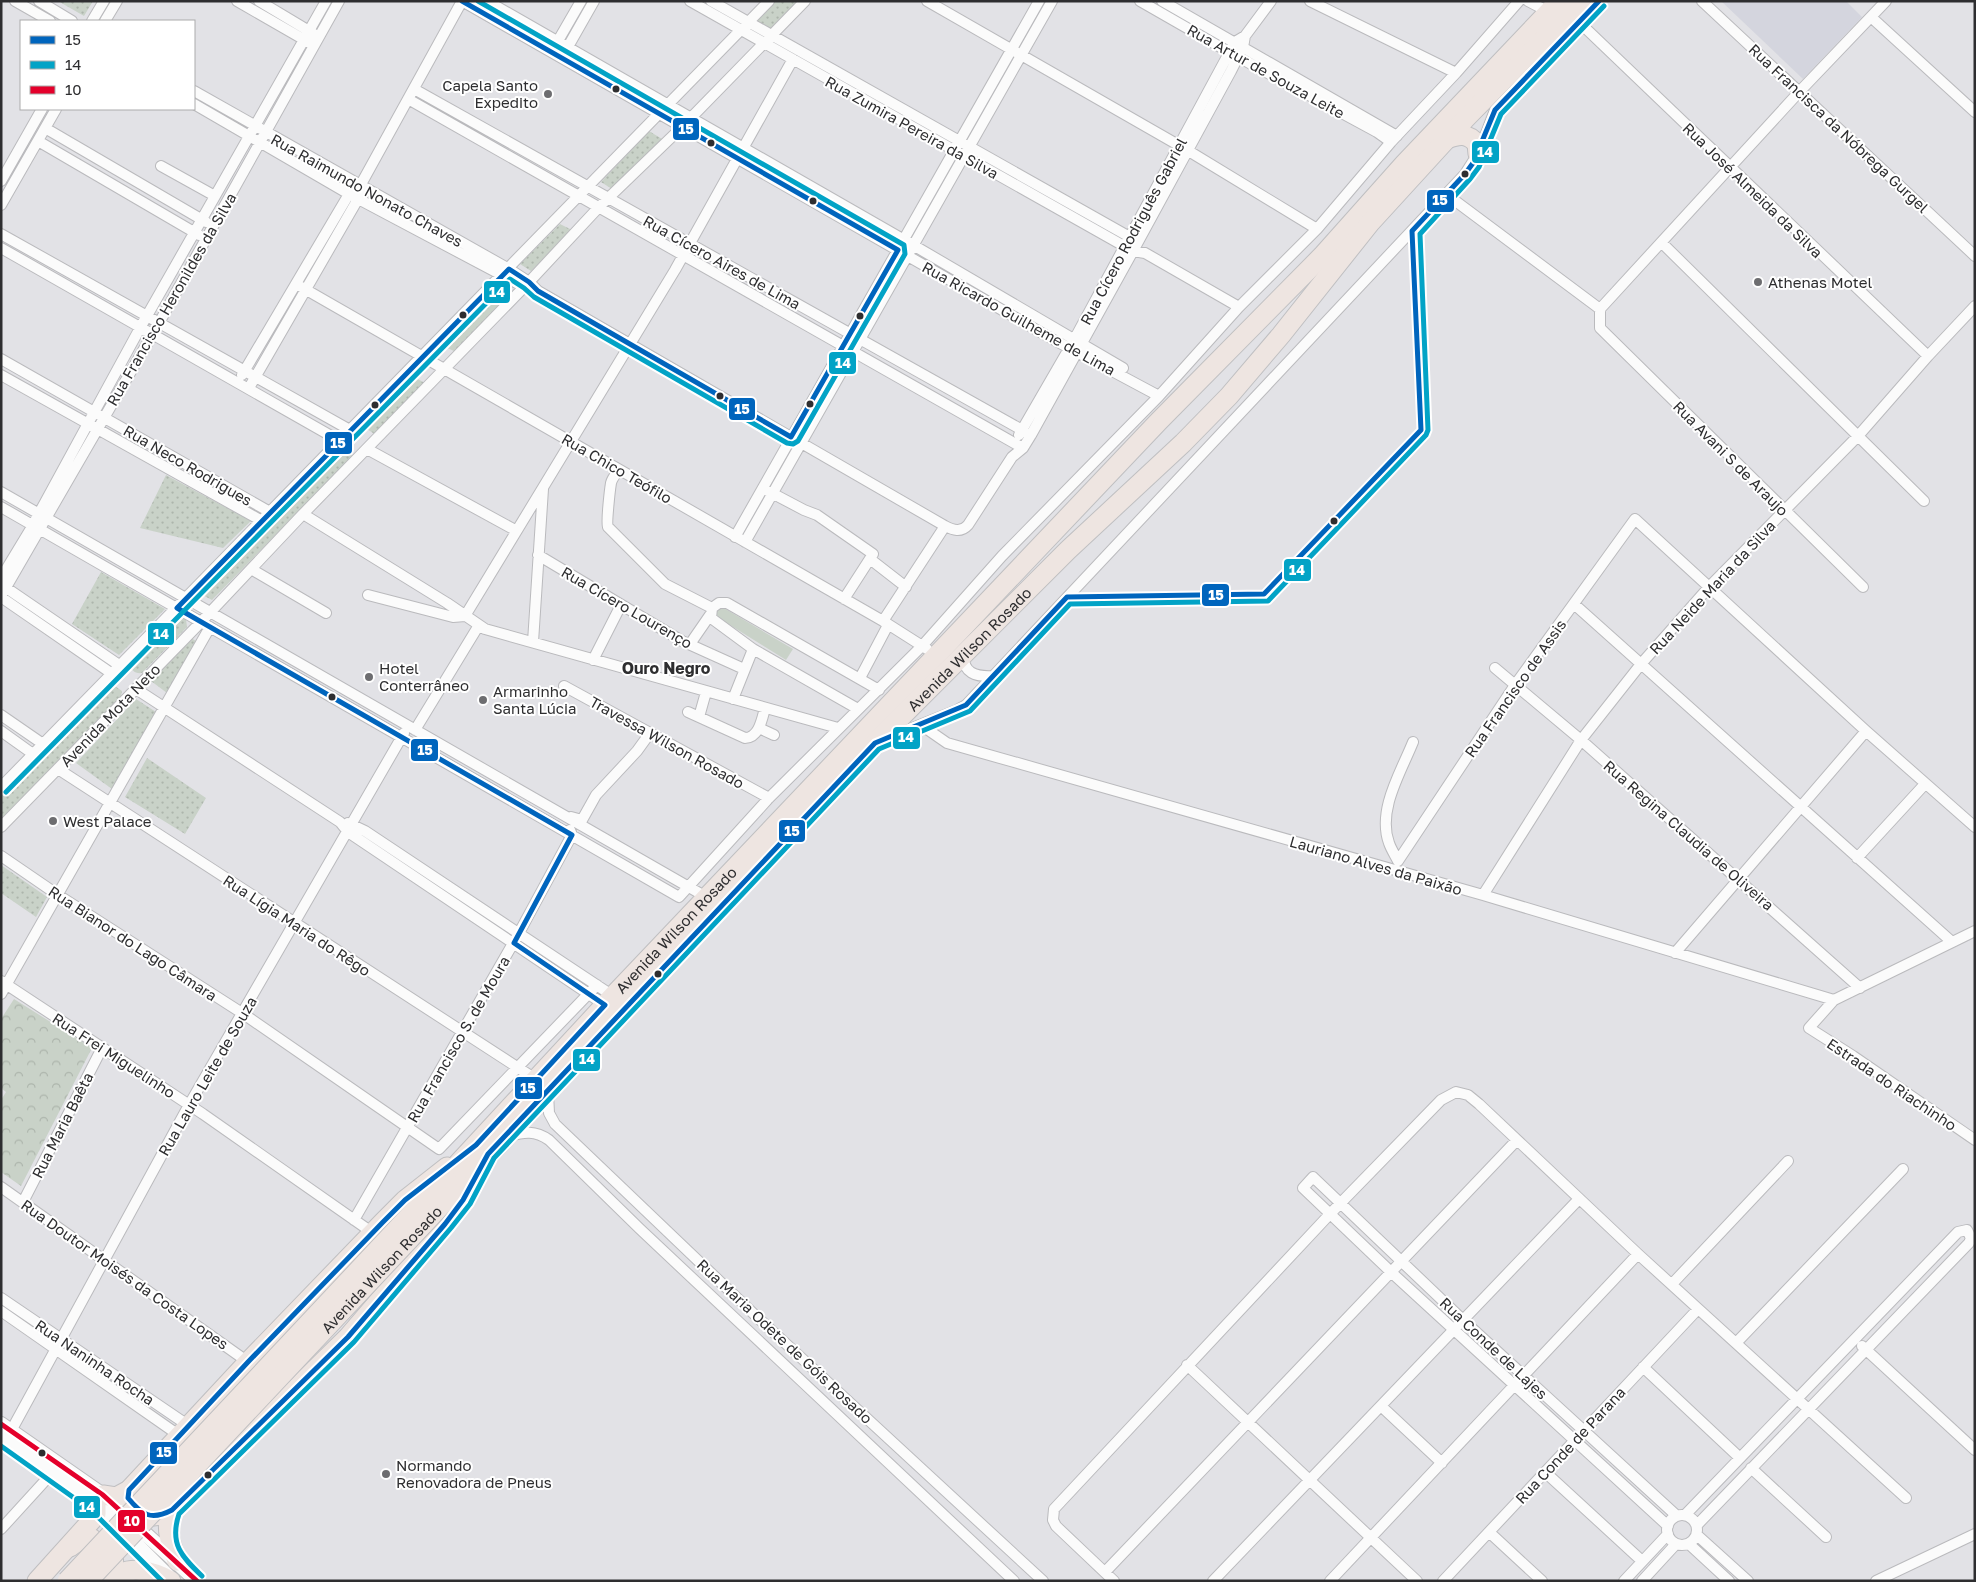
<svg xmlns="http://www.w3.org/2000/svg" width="1976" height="1582" font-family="'Golos Text',sans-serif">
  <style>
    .built { fill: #d4d5de }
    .grass { fill: url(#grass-dots) }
    .forest { fill: url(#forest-crowns) }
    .green { fill: #c9d2c8 }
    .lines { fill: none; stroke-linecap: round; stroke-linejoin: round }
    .street-casing { stroke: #bababd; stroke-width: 12 }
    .secondary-casing { stroke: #bababd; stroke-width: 16 }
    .highway-casing { stroke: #bfbfc1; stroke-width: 21 }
    .street { stroke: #fbfbfb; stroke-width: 10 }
    .secondary { stroke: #fbfbfb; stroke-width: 14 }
    .highway { stroke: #eee5e1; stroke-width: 19 }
    .highway-bridge-casing { stroke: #bfbfc1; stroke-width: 21; stroke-linecap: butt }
    .highway-bridge { stroke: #eee5e1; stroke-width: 19 }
    .bus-1-casing { stroke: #fff; stroke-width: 9 }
    .bus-2-casing { stroke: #fff; stroke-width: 9 }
    .bus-3-casing { stroke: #fff; stroke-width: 9 }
    .bus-1 { stroke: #0065bd; stroke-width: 5 }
    .bus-2 { stroke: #02a3c6; stroke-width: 5 }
    .bus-3 { stroke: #e4002b; stroke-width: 5 }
    .bus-dot { fill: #2e2e30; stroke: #fff; stroke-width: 2 }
    .poi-dot { fill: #6d6d70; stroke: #fff; stroke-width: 2 }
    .labels { text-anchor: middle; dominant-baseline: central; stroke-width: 4; stroke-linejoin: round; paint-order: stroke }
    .street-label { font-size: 15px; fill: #2e2e30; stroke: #fff }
    .poi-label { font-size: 15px; fill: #2e2e30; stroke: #fff; text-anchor: start }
    .neighbourhood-label { font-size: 16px; font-weight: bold; fill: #2e2e30; stroke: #fff }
    .line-badge { stroke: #fff; stroke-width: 2 }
    .badge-label { font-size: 14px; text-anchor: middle; font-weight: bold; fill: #fff }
  </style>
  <defs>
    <pattern id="grass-dots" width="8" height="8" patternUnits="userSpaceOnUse" patternTransform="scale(1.25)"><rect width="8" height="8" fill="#c9d2c8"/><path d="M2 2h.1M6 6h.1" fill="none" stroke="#adb5ac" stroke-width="1.8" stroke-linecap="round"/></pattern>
    <pattern id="forest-crowns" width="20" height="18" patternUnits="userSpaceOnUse" patternTransform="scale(1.25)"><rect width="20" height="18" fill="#c9d2c8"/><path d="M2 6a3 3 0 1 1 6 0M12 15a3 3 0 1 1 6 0" fill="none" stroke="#adb5ac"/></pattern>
  </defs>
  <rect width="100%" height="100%" fill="#e2e2e6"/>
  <path class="built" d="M1721,1h125l16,16 -59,62z"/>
  <path class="grass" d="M58,1h35l-9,15z
    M773,1h26l-29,29 -16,-11z
    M649,131l13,8 -50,50 -11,-7z
    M560,224l12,6 -41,41 -11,-7z
    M497,289l12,6 -53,57 -15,-7z
    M412,376l13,7 -49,52 -12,-8z
    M340,449l13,7 -141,144 -15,-8z
    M166,475l85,46 -28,27 -83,-20z
    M101,572l64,37 -46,46 -47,-31z
    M174,617l12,2 1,8 -45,46c-7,1 -11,-3 -13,-9l2,-4z
    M191,638l5,3 -29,52 -16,-12z
    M112,684l10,7 -1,5 -120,125v-26l108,-110z
    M136,699l20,13 -44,77 -36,-26z
    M147,758l59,40 -21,36 -60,-37z
    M1,865l46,32 -11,20 -35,-24z"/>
  <path class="forest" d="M14,999l78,49 -71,138 -20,-14v-72l5,-8 -5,-4v-69z"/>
  <path class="green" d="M722,607l71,42 -7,11 -69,-43v-6z"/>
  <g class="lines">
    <g class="street-casing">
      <path id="street" d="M15,1l35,20
        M39,1l33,20
        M237,1l73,42
        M259,1l55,33
        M462,1l596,341 101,54
        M487,1l426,244 210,123
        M690,1l434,245 9,5 12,2 94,54
        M711,1l424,239
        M927,1l260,149 130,79
        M1140,1l89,51 148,80 14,10
        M1162,1l235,135
        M1310,1l146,72
        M1528,1l21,11
        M1702,1l273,255
        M1871,17l104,95
        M92,21l12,-20
        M105,21l12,-20
        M1579,22l349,334
        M555,46l26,-45
        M565,52l29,-51
        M414,89l617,346
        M194,91l315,178 20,13 9,9 407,235c8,4 16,7 23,-1l44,-68 11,-9 8,-13 102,-184 98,-180 12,-24 2,-11
        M408,99l615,349
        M194,104l155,90 179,95
        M45,128l161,94
        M38,141l161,94
        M161,166l54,30
        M1,181l41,-72
        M1446,194l154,115
        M1,205l55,-96
        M1,234l349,196
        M1662,243l262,258
        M1,248l339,193
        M296,284l587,337 44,28
        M1600,309l200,-218 86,-90
        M1600,309v19l263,259
        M1,359l269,153
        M1,375l261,146
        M242,375l107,-181 4,-3
        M249,388l109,-189 2,-13 102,-185
        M1019,435l55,-95 161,-298 10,-6 26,-35
        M367,449l148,81
        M619,470c-3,4 -7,8 -8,13 -1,6 -5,40 -3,44l57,57 47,24
        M766,490l38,20 13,5 56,39 -29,45
        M1,492l707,406
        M1,507l678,390 90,-99 153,-152 80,-90 157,-160 80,-89 78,-78 74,-87 65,-69 63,-72
        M303,514l144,89 38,26 353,99
        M735,537l304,-536
        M745,542l307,-541
        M538,555l144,86 62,28
        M870,559l36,28
        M251,569l75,44
        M1,578l29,-48 110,-202 186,-327
        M2,585l117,80
        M368,595l85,22 12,-1
        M1,596l158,-273 180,-322
        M1,597l110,76
        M1574,604l378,338
        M465,616l210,-346 118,-211
        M883,621l62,-95
        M533,642l10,-153
        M690,644l20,-29
        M964,654c-2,19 12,23 29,22
        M593,660l28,-55
        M1495,668l86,72 279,248
        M860,678l28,-53
        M564,686l205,112
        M136,689l204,133 8,10 257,173
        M733,699l20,-50
        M858,709l-105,-60 -42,-31 1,-10 7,-5h8l152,87
        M688,712l57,26c14,0 17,-19 20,-30
        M1,715l42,29
        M699,717l7,-25
        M921,725l26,18 536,152 351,105
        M759,728l15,7
        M415,730l64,-105
        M1,731l32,23
        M885,739l72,-29 9,-5 499,-531 14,-22 16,-42 104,-109
        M1413,742c-12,30 -36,68 -24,101 2,6 6,12 9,18l117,-176 120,-166 231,212 109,96
        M58,769l479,311
        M1,787l768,-786
        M571,817l11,3 14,-25 41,-44 13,-18
        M348,823l17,8 248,165
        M1,827l200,-205 102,-108 226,-232 70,-75 83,-80 123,-126
        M1,856l57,39 184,118 197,136 158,-164
        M1857,858l68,-74
        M1483,895l98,-155 60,-76 68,-77 149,-151 70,-80 47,-50
        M1975,931l-141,69 -25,28 44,28 122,84
        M1675,953l191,-222
        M1,981l202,133 170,119
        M1,994l209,-367
        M548,1093l1,20 6,11 202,193 286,264
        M509,1136c15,-4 26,-6 40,4l91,89 374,352
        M1,1187l247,175
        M23,1202l79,-154
        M354,1220l165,-287 53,-98 -2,-5
        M1672,1284l116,-123
        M1,1298l188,128
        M1,1311l179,125
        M1736,1343l167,-174
        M1862,1346l113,104
        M1187,1365l230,216
        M1643,1367l97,91
        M1381,1406l61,57
        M11,1431l178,-326 215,-372
        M1751,1468l75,69
        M1545,1472l97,89
        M1667 1530a15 15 0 1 1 30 0a15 15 0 1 1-30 0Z
        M1685,1515l273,-283 9,-2 4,8 -2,5 -272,282
        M1668,1526l-277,-254 -88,-84 10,-11 150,143 214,196
        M1,1529l52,-57
        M1489,1532l53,49
        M1697,1535l51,46
        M1689,1544l40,37
        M1105,1572l412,-432
        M1114,1581l-58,-55 -3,-6 1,-11 275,-294 112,-115 15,-8 12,3 11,9 159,150 268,244
        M1213,1581l366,-382
        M1330,1581l308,-327
        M1443,1581l255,-272
        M1624,1581l44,-47
        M1642,1581l34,-37
        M1876,1581l99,-47"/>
    </g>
    <g class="secondary-casing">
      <path id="secondary" d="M1,1424l102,71 94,86
        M1,1437l95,67 73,73"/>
    </g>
    <g class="highway-casing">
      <g id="highway">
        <path d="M1447,139c12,-5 21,-6 30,5l1,10"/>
        <path id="s1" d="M440,1183l173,-187 546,-575 163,-165 82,-92 155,-163"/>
        <path id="s2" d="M453,1193l422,-450 193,-193 115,-107 46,-47 52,-61 89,-112 96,-105 115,-117"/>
        <path d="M129,1490l-1,8c14,17 24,24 44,12l176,-173 97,-113 28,-41"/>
        <path d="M103,1495l13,2 13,-7 119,-128 135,-140 22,-22 42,-33"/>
        <path d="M172,1510c-8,17 -1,35 5,51"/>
        <path d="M70,1547l11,-8 10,-1c19,15 31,18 16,43"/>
        <path d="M37,1581l55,-61 4,-6v-10"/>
        <path d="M110,1581c17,-18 43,-10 61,0"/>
      </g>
    </g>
    <use href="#street" class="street"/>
    <use href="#secondary" class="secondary"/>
    <use href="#highway" class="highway"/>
    <g class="highway-bridge-casing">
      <g id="highway-bridge">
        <path d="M67,1581l373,-398"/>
        <path id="s3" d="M88,1581l365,-388"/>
      </g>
    </g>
    <use href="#highway-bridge" class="highway-bridge"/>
    <g class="bus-1-casing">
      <path id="bus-1" d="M462,1l436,249 -107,187 -253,-146 -9,-9 -20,-13 -332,339 395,227 -58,108 91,62 -129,140 -71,55 -22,22 -135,140 -119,128 -1,8c14,17 23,23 44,12l176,-173 97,-113 18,-24 25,-46 387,-411 91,-38 101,-108 197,-3 157,-164 -9,-199 53,-57 8,-11 22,-53 104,-109"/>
    </g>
    <g class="bus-2-casing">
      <path id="bus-2" d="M6,792l504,-513 14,9 10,9 253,146 6,1 5,-3 107,-187 -1,-9 -426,-244
        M1,1446l90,64 71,71
        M202,1576c-20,-19 -33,-32 -23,-62l175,-172 97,-114 19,-24 24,-46 385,-409 91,-38 100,-107 198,-3 158,-166 2,-5 -8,-196 50,-55 9,-12 22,-53 103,-108"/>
    </g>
    <g class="bus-3-casing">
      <path id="bus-3" d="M1,1424l102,71 94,86"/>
    </g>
    <use href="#bus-1" class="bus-1"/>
    <use href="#bus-2" class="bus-2"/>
    <use href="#bus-3" class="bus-3"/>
  </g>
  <g class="bus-dot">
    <circle cx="616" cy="89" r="4.5"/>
    <circle cx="711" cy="143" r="4.5"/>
    <circle cx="1465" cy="174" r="4.5"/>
    <circle cx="813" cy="201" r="4.5"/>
    <circle cx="463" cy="315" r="4.5"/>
    <circle cx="860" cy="316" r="4.5"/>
    <circle cx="720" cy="396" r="4.5"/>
    <circle cx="810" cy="404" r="4.5"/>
    <circle cx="375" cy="405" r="4.5"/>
    <circle cx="1334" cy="521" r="4.5"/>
    <circle cx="332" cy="697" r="4.5"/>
    <circle cx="658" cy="974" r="4.5"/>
    <circle cx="42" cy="1453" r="4.5"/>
    <circle cx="208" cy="1475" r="4.5"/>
  </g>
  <g class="poi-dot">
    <circle cx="548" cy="94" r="5"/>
    <circle cx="1758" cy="282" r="5"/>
    <circle cx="369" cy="677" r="5"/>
    <circle cx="483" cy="700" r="5"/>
    <circle cx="53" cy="821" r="5"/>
    <circle cx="386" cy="1474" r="5"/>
  </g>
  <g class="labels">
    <g class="street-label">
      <text transform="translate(1266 71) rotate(29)">Rua Artur de Souza Leite</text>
      <text transform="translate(912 127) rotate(29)">Rua Zumira Pereira da Silva</text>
      <text transform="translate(1839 128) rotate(43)">Rua Francisca da Nóbrega Gurgel</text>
      <text transform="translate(367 190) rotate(29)">Rua Raimundo Nonato Chaves</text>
      <text transform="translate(1753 190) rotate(44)">Rua José Almeida da Silva</text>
      <text transform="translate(1133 231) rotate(-62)">Rua Cícero Rodriguês Gabriel</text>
      <text transform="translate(722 262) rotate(29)">Rua Cícero Aires de Lima</text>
      <text transform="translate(171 299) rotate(-60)">Rua Francisco Heronildes da Silva</text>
      <text transform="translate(1019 318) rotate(29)">Rua Ricardo Guilheme de Lima</text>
      <text transform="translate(1731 458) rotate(45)">Rua Avani S de Araujo</text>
      <text transform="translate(188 465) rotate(30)">Rua Neco Rodrigues</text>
      <text transform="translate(617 468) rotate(30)">Rua Chico Teófilo</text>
      <text transform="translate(1712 587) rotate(-47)">Rua Neide Maria da Silva</text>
      <text transform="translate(627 607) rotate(30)">Rua Cícero Lourenço</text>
      <text stroke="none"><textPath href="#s2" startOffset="750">Avenida Wilson Rosado</textPath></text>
      <text transform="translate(1515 688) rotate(-55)">Rua Francisco de Assis</text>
      <text transform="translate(110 715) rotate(-46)">Avenida Mota Neto</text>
      <text transform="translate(667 742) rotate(29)">Travessa Wilson Rosado</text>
      <text transform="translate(1689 835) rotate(41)">Rua Regina Claudia de Oliveira</text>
      <text transform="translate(1376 865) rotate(16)">Lauriano Alves da Paixão</text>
      <text transform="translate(297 925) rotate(33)">Rua Lígia Maria do Rêgo</text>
      <text stroke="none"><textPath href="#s1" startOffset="346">Avenida Wilson Rosado</textPath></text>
      <text transform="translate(133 943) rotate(33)">Rua Bianor do Lago Câmara</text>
      <text transform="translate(458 1039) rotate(-60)">Rua Francisco S. de Moura</text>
      <text transform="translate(114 1055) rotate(33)">Rua Frei Miguelinho</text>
      <text transform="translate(207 1076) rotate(-60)">Rua Lauro Leite de Souza</text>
      <text transform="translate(1892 1084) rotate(34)">Estrada do Riachinho</text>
      <text transform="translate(62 1125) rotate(-63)">Rua Maria Baêta</text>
      <text stroke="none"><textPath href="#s3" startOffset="428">Avenida Wilson Rosado</textPath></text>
      <text transform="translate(125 1274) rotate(35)">Rua Doutor Moisés da Costa Lopes</text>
      <text transform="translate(785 1341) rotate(43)">Rua Maria Odete de Góis Rosado</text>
      <text transform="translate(1494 1348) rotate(43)">Rua Conde de Lajes</text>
      <text transform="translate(95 1362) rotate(34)">Rua Naninha Rocha</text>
      <text transform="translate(1570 1445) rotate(-47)">Rua Conde de Parana</text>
    </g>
    <g class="poi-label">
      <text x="538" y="85" text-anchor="end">Capela Santo<tspan x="538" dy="17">Expedito</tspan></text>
      <text x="1768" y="282">Athenas Motel</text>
      <text x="379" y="668">Hotel<tspan x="379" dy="17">Conterrâneo</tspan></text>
      <text x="493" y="691">Armarinho<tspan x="493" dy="17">Santa Lúcia</tspan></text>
      <text x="63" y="821">West Palace</text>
      <text x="396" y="1465">Normando<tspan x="396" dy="17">Renovadora de Pneus</tspan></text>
    </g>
    <g class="neighbourhood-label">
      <text x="666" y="668">Ouro Negro</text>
    </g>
  </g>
  <g class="line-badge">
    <rect x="672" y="117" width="28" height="24" rx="5" fill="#0065bd"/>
    <rect x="1471" y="140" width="29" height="24" rx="5" fill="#02a3c6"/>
    <rect x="1426" y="189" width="29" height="24" rx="5" fill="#0065bd"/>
    <rect x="483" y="280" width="28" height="24" rx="5" fill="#02a3c6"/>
    <rect x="828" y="351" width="29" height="24" rx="5" fill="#02a3c6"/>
    <rect x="728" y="397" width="28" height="24" rx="5" fill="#0065bd"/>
    <rect x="324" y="431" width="29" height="24" rx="5" fill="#0065bd"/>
    <rect x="1283" y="558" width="29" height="24" rx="5" fill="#02a3c6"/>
    <rect x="1201" y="583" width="29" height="24" rx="5" fill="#0065bd"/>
    <rect x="147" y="622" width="28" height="24" rx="5" fill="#02a3c6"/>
    <rect x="892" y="726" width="29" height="24" rx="5" fill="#02a3c6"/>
    <rect x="410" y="738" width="29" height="24" rx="5" fill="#0065bd"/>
    <rect x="778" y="819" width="28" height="24" rx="5" fill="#0065bd"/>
    <rect x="572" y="1048" width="29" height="24" rx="5" fill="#02a3c6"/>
    <rect x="514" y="1076" width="29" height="24" rx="5" fill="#0065bd"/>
    <rect x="149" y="1441" width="29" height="24" rx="5" fill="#0065bd"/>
    <rect x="73" y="1495" width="28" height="24" rx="5" fill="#02a3c6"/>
    <rect x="117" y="1509" width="29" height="24" rx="5" fill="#e4002b"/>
  </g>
  <g class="badge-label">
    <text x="686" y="134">15</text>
    <text x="1485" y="157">14</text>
    <text x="1440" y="205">15</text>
    <text x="497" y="297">14</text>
    <text x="843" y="368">14</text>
    <text x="742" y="414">15</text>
    <text x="338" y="448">15</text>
    <text x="1297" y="575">14</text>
    <text x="1216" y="600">15</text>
    <text x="161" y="639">14</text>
    <text x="906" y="742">14</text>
    <text x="425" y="755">15</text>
    <text x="792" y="836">15</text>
    <text x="587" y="1064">14</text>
    <text x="528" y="1093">15</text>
    <text x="164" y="1457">15</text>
    <text x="87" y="1512">14</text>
    <text x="132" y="1526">10</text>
  </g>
  <rect width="1976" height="1582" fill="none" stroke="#2e2e30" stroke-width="5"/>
  <rect x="20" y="20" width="175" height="90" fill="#ffffff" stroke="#ababac"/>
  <rect x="30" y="36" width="25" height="8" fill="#0065bd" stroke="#ababac"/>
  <text x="65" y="45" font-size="15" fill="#2e2e30">15</text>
  <rect x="30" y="61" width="25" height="8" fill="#02a3c6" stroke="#ababac"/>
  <text x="65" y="70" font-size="15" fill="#2e2e30">14</text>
  <rect x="30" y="86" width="25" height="8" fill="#e4002b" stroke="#ababac"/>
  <text x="65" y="95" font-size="15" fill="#2e2e30">10</text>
</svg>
